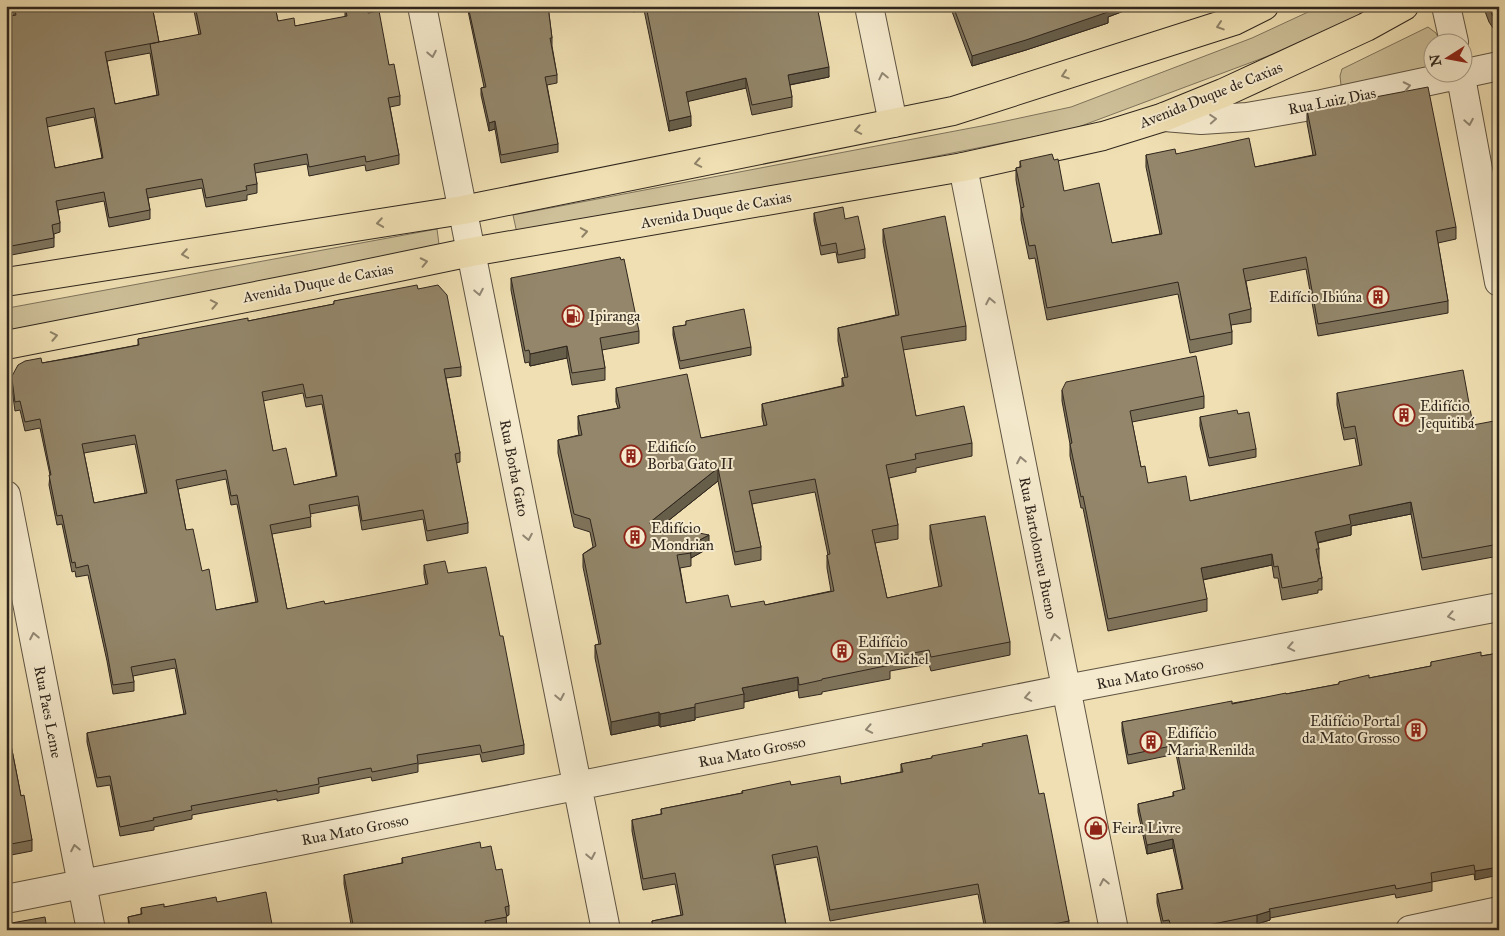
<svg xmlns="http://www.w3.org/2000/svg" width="1505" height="936" font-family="'IM FELL Great Primer',serif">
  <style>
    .green { fill: #cec099; stroke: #7e735b }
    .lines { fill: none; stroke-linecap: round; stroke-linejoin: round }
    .minor-casing { stroke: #5f5442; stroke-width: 30 }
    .major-casing { stroke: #2f261d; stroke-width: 30 }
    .minor { stroke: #f5eacd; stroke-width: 28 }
    .major { stroke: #efdfb2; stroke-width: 28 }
    .wall { fill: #7e735b; stroke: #2f261d; fill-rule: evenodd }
    .shaded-wall { fill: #675e4a; stroke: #2f261d }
    .building { fill: #93866a; stroke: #2f261d; fill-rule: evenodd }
    .oneway { stroke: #8f8268 }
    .oneway2 { stroke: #928875 }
    .labels { text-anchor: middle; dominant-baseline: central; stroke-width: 4; stroke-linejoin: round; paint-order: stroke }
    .street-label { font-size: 15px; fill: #2f261d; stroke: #f5eacd }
    .poi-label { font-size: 15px; fill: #2f261d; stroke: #f5eacd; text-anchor: start }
  </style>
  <rect width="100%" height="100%" fill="#efdfb2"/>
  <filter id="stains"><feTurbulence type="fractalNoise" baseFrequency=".004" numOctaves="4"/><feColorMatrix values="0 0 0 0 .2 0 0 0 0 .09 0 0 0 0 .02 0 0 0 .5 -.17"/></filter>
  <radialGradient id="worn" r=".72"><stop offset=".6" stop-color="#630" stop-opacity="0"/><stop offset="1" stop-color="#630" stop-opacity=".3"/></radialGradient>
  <path class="green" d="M1321,6h61l-71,34 -238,89 -407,81 -148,28 -5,-23 479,-91 79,-17 181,-69z
    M1428,27l8,6 4,9h-8v26l-82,21 -9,-4 -1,-9 2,-7z
    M437,229l3,23 -426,84 -6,-28z"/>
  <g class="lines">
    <g class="minor-casing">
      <path id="minor" d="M422,6l184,924
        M869,6l24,117
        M1446,6l8,36
        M1460,72l39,210
        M1164,117l37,3 46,-3 75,-13 177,-38
        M963,167l151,763
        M6,495l85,435
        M6,899l1060,-210 433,-82
        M1410,930l89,-19"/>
    </g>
    <g class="major-casing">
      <path id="major" d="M6,282l457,-72 490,-99 281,-90 30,-15
        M6,345l306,-60 159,-33 492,-85 140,-31 61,-19 59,-24 143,-66 38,-21"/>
    </g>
    <use href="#minor" class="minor"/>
    <use href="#major" class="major"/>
  </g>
  <path class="wall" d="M13,6h139l7,36 40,-7 -6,-29h82l3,15 17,5 50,-9v-10l23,6 21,52 11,31v9l-10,2 9,48v9l-33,7 -1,-6 -56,11 -2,-12 -52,9 2,11v9l-10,2v5l-41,7 -4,-19 -54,10 2,12v9l-41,8 -5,-26 -46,9 2,13v9l-6,2v13l-48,9v-239l8,-2zM150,53l7,42 -42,9 -8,-43zM94,117l8,41 -47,10 -8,-41z
    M467,6h81l4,32v8l5,29v8l-10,2 11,59v8l-57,11 -6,-34 -6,2 -8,-36v-7l3,-1z
    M632,6h185l12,71 -39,8 2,12v10l-40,8 -6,-27 -58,13 3,25 -22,5 -25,-121 -11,2z
    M950,6h187l-29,11v6l-82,27 -54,16z
    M1483,6h16v27l-6,-5 -4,-6z
    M1307,110l149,117v12l-18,4 10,58v12l-130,23 -12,-67 -60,12 5,28v13l-20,3 1,7v12l-42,9 -12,-59 -131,26 -12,-62 -6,1 -8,-39v-11l-5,-29v-12l4,-1v-6l44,30 48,52 48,-9 -14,-67v-12l30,-1 79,13 58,-12 -6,-32z
    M814,213l31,6 20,30v9l-27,5 -2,-11 -15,3 -7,-34z
    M883,229l83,97v14l-63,10 13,66 56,27v13l-56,12v4l-27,6 9,47v14l-23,4 12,55 52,-11 -9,-48v-14l80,117v13l-79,16 -2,-7 -39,7v8l-68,13v2l-23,4 -1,-8 -54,12v6l-49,10v2l-35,7 -1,-2 -48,10 -16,-77v-13l4,-1 -16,-77v-13l10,-7 -3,-15 -16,-5 -16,-74v-13l21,-5 -1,-6v-13l40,-8 -2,-6v-14l85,50 63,-12 -2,-9v-13l80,-18v-8h3l-7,-37v-13l58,-13 -13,-73zM718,481l17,84 26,-5v-13l-9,-43 63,-12 13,63h-1v13l4,23 -66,14 -34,2 -45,-4 -6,-35 11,-2v-8l18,-10 -46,-23z
    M511,278l128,53v12l-37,7 3,18v12l-33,5 -5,-27 -37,8 -1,-4 -4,1 -14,-73z
    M418,289l43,78v9l-15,2 14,75v9l-4,1 12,60v10l-41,8 -4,-22 -61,11 -4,-25 -48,9 1,13 -39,7 15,75 38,-5 101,-19 -2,-11v-9l24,8 52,63 24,109v9l-42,8 -2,-8 -62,10v8l-46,9 -1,-4 -52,10v6l-42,8v-2l-85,16v4l-38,8v3l-34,6 -10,-51 -13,2 -10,-45v-9l97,-19 -9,-46 -42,8 1,6v9l-21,3 -6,-33 -19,-86 -12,2 -1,-6 -3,1 -10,-48 -5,1 -8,-40 1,-10 -10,-47 -15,3 -5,-21 -5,1 -3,-22v-10l30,-16 96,-18v-6l110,-18 86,-17v-3zM303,393l3,14 16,-3 14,72 -42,9 -21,-34 -10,-50zM135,444l10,49 -51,10 -10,-50zM226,479l5,26 6,-1 19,98 -40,8 -30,-80 -8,-41z
    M686,321l65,26v8l-71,14 -7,-34v-8l13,-2z
    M1062,390l142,6v12l-72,14 9,45 7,16 42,18 170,-35 -5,-28 -11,2 -7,-35v-12l136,32 26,22v109l-77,14 -11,-56 -60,12v9l-33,8 1,6v12l3,17v12h-4v3l-36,7 -4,-22h-4l-2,-13 -69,15 4,19v12l-99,20 -25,-123h-2l-11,-52v-12l-8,-43z
    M1238,414l18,35v8l-47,9 -9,-40v-9z
    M1499,653v75h-2l-22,152 -1,-6 -42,8v9l-36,7 -1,-4 -125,24v2l-13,4 -29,6h-58l-1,-2 -6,2 -6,-27v-9l25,-5 -9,-41 -26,6 -9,-42v-8l35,-8v-4l10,-2 -7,-36 -48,10 -6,-33v-9l164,-28 53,-10v-2l30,-4 62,-12v-4l50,-6z
    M6,710l5,35 10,51 11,44v11l-26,5z
    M932,756l107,38 30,127v9h-84l-7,-36 -148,27 -13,-64 -42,8 12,65h-135v-9l29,-6 -6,-31 -32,6 -11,-59v-11l29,-6v-5l81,-16v-2l49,-6 50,-1 60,-12v-8l31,-6z
    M481,848l15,22 13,36v9l-3,1 1,11 -18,3h-137l-8,-46v-9l58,-12v-5z
    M217,902l56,28h-144l-1,-13 13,-3v-6l23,-1z"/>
  <path class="shaded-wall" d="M1109,6h28l-29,11v6l-82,27 -54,16v-10z
    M829,67v10l-41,8v-10z
    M746,78v10l-60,14v-10z
    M691,116v10l-22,5v-10z
    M495,121v8l-6,2v-8z
    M567,346v12l-37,8v-12z
    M718,468v13l-69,55v-13z
    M1411,502v12l-60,12v9l-36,8v-11l34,-17z
    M709,535v13l-18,10 -1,-13z
    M1272,554v11l-71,15v-12z
    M798,677v13l-54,12v-8l-2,-6z
    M695,707v13l-35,7v-13z
    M659,712v13l-48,10v-13z
    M1173,839v9l-26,6v-9z
    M1499,867v8l-24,5v-9z
    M1270,911v9l-13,4v-9z"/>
  <path class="building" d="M14,6h138l7,36 42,-8 -6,-28h80l3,15 16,-3 1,8 52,-10 -2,-9 4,-1h18l1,7 11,-2 10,54 5,-1 6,32 -12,2 11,57 -33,7 -1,-6 -56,11 -2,-13 -53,10 3,20 -11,2 1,4 -41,8 -4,-19 -56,10 4,21 -41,8 -5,-26 -48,9 4,22 -8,2 2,13 -48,9v-230l10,-2zM159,42l-9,2 9,51 -44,9 -10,-52zM94,108l9,50 -48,10 -9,-50z
    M468,6h80l4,32h-2l7,37 -12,2 13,67 -57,11 -6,-34 -6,2 -8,-35 5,-1z
    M646,6h171l12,61 -41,8 4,22 -40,8 -6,-27 -60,14 5,24 -22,5z
    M953,6h156l-3,1 2,5 -82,28 -54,16z
    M1487,6h12v15l-6,-5z
    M1428,87l28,140 -20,4 12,70 -130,23 -12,-67 -63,12 8,40 -22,5 3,18 -42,8 -12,-58 -131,26 -12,-63 -6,1 -8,-38 3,-1 -8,-39 5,-1 -1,-6 32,-7 2,6 4,-1 6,32 35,-8 13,60 50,-9 -16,-79 29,-6 1,5 73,-16 6,29 61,-12 -9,-45z
    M843,207l2,12 13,-3 7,33 -27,6 -2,-12 -15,3 -7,-33z
    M945,216l21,110 -65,11 15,79 48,-10 8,37 -57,11 1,5 -30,6 12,60 -26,5 15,68 55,-12 -12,-61 55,-9 25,126 -79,15 -2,-7 -41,8 2,7 -68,14v1l-23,5 -1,-8 -56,11 2,6 -49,10v3l-35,7 -1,-2 -48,10 -16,-77 6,-1 -18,-90 13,-8 -6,-27 -16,-5 -16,-74 24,-5 -4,-19 42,-8 -4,-20 71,-14 14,64 66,-13 -5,-21 82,-18 -2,-8 6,-1 -10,-49 61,-13 -16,-86zM718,468l17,84 26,-5 -12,-56 66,-12 15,75 -3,1 7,36 -69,14 -1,-4 -33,6 -3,-12 -42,8 -9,-48 14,-2 -1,-8 19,-10 -60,-12z
    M620,257l1,3 3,-1 15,72 -39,7 5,30 -33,5 -5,-27 -37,8 -1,-4 -4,1 -14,-73z
    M417,285l1,4 20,-4 9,10 14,72 -17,2 16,84 -5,1 13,69 -41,8 -4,-21 -61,11 -4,-25 -49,9 2,12 -41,8 17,84 37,-8 1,3 103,-20 -4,-19 21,-4 3,12 38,-6 14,69h3l21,109 -42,8 -2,-8 -63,10 1,8 -46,9 -1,-4 -53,10 1,6 -42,8v-2l-86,16 1,4 -39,8 1,2 -34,7 -10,-51 -13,2 -10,-45 99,-19 -11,-55 -44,8 3,15 -21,3 -6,-33 -19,-87 -12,3 -1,-6 -3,1 -10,-48 -5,1 -8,-41h2l-11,-56 -15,3 -5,-21 -5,1 -3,-23v-3l6,-11 7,-4 16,-3 1,5 35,-6 62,-12 -1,-6 110,-21v3l86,-17v-3zM303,384l3,14 16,-3 15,81 -43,9 -8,-37 -13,3 -11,-59zM135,435l12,58 -53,10 -12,-59zM226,470l5,26 6,-1 21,107 -42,8 -7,-41 -7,2 -9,-42 -7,1 -10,-50z
    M744,309l7,38 -71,14 -7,-34 13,-2v-4z
    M1196,356l8,40 -74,15 11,56 4,-1 3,17 38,-7 4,25 172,-36 -7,-39 -11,2 -7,-35 126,-23 10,55 21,-4 5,26v97l-77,14 -11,-56 -62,13 2,9 -36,8 4,17h-3l6,29 -4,1v2l-36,7 -4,-22 -4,1 -2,-13 -71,14 6,31 -99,20 -25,-123 -2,1 -11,-53 2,-1 -10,-53 4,-8z
    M1237,410l1,4 11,-2 7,37 -47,9 -9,-41z
    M1481,652v4l18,-3v66l-4,1 4,17v130l-24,4 -1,-6 -43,8 1,9 -36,7 -1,-4 -126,24 1,2 -13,4 -73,15h-12l-3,-10 -6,1 -6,-27 26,-5 -10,-50 -26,6 -9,-41 36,-8 -1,-4 12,-3 -9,-44 -48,10 -6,-33 110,-21v3l54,-11v1l53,-10v-2l30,-7v3l62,-12v-4z
    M6,710l5,35 10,51 3,-1 8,45 -26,5z
    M1027,735l12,59 5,-1 25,128 -29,6v3h-53l-9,-46 -148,26 -13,-64 -45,9 15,75h-133l-2,-9 31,-6 -8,-42 -32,6 -11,-59 30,-6 -1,-5 82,-16 -1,-2 48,-10 1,4 49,-9 1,8 62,-12 -2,-8 31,-6v-2l51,-10 -1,-2z
    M480,842l1,6 10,-2 5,24 6,-1 7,37 -4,1 2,10 -22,4 2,9h-133l-10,-55 59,-12 -1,-5z
    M266,892l7,38h-142l-3,-13 14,-3 -1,-6 23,-4v3l52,-10 1,5z
    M45,917l2,13h-41v-6z
    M833,925l1,5h-28z"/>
  <defs><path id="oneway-chevron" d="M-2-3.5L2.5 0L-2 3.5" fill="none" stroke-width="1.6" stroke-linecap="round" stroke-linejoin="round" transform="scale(1.25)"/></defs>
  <g class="oneway">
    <use href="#oneway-chevron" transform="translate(1220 26) rotate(162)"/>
    <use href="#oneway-chevron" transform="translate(1065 75) rotate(162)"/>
    <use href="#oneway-chevron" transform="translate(858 130) rotate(169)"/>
    <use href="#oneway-chevron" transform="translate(698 163) rotate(169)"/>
    <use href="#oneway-chevron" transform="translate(380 223) rotate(171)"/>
    <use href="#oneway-chevron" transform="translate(584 232) rotate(-10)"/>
    <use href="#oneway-chevron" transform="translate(185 254) rotate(171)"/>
    <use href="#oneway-chevron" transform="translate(424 262) rotate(-12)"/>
    <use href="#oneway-chevron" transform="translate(214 304) rotate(-11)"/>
    <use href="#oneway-chevron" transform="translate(54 336) rotate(-11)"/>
  </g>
  <g class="oneway2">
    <use href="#oneway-chevron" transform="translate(432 54) rotate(79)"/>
    <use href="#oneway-chevron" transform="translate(883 76) rotate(-102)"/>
    <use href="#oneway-chevron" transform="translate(1407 86) rotate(-12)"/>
    <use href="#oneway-chevron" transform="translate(1213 119) rotate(-4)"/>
    <use href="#oneway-chevron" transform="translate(1469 122) rotate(80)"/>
    <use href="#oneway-chevron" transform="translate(479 292) rotate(79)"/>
    <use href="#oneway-chevron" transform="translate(990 301) rotate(-101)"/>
    <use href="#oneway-chevron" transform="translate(1021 460) rotate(-101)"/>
    <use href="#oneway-chevron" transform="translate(528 537) rotate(79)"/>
    <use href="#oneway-chevron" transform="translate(1451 616) rotate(169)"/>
    <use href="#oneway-chevron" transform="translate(34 636) rotate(-101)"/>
    <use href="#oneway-chevron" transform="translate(1055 637) rotate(-101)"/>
    <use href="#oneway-chevron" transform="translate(1291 647) rotate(169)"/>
    <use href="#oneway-chevron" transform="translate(560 697) rotate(79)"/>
    <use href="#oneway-chevron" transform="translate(1028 697) rotate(169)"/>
    <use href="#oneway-chevron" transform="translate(869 729) rotate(169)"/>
    <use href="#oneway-chevron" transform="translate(75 848) rotate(-101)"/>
    <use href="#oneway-chevron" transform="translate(591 856) rotate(79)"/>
    <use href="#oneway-chevron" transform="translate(1104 882) rotate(-101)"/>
  </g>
  <defs>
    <g id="building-ring" transform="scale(1.125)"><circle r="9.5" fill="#f5eacd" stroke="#8f2418" stroke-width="1.5"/><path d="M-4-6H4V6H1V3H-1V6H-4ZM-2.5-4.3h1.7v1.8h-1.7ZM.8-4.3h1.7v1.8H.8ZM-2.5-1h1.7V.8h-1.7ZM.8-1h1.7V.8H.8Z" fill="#8f2418"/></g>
    <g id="fuel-ring" transform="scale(1.125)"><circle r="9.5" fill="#f5eacd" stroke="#8f2418" stroke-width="1.5"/><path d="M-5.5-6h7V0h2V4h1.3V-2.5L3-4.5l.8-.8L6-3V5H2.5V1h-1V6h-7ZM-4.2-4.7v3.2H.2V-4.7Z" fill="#8f2418"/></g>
    <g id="shop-ring" transform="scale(1.125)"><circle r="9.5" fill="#f5eacd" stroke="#8f2418" stroke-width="1.5"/><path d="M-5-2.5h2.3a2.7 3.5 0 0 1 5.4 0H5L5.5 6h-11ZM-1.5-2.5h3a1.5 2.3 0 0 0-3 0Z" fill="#8f2418"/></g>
  </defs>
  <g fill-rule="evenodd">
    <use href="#building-ring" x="1378" y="297"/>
    <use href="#fuel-ring" x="573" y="316"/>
    <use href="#building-ring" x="1404" y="415"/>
    <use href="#building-ring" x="631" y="456"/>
    <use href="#building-ring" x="635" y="537"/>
    <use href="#building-ring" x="842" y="651"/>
    <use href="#building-ring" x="1416" y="730"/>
    <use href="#building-ring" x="1151" y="742"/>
    <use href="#shop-ring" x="1096" y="828"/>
  </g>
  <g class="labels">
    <g class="street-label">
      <text transform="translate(1211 95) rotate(-22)">Avenida Duque de Caxias</text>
      <text transform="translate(1332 101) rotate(-11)">Rua Luiz Dias</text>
      <text transform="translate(716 210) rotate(-10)">Avenida Duque de Caxias</text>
      <text transform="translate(318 283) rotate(-11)">Avenida Duque de Caxias</text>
      <text transform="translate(514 468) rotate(79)">Rua Borba Gato</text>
      <text transform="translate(1038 548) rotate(79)">Rua Bartolomeu Bueno</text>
      <text transform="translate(1150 674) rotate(-11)">Rua Mato Grosso</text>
      <text transform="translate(48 712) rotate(79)">Rua Paes Leme</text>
      <text transform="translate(752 752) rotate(-11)">Rua Mato Grosso</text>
      <text transform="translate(355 830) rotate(-11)">Rua Mato Grosso</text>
    </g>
    <g class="poi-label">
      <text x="1362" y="297" text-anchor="end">Edifício Ibiúna</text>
      <text x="589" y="316">Ipiranga</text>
      <text x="1420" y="406">Edifício<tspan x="1420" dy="17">Jequitibá</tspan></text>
      <text x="647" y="447">Edificío<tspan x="647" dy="17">Borba Gato II</tspan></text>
      <text x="651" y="528">Edifício<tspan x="651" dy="17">Mondrian</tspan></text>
      <text x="858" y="642">Edifício<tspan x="858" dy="17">San Michel</tspan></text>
      <text x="1400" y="721" text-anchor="end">Edifício Portal<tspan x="1400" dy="17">da Mato Grosso</tspan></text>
      <text x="1167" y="733">Edifício<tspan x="1167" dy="17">Maria Renilda</tspan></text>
      <text x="1112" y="828">Feira Livre</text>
    </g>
  </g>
  <rect width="1505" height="936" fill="none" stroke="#efdfb2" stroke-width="25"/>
  <rect x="8" y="8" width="1490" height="921" fill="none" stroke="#2f261d" stroke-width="2.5"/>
  <rect x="12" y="12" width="1480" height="911" fill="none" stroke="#2f261d"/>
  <g transform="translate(1448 58) rotate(259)"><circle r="24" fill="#f5eacd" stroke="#a69c87"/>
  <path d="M0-4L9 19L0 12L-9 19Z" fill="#8f2418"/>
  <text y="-8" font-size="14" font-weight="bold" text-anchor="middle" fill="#2f261d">N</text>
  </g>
  <rect width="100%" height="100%" filter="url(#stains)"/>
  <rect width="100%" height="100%" fill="url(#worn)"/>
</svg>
